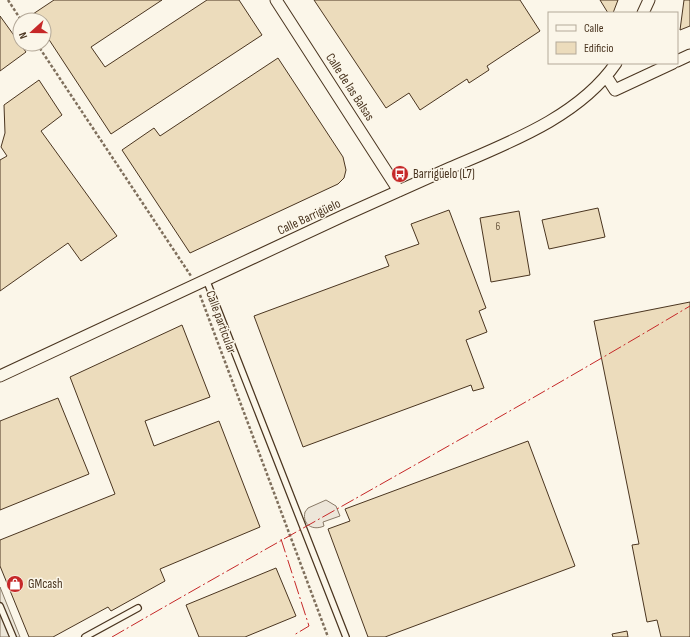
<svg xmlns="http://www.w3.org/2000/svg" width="690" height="637" font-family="'Sofia Sans Condensed',sans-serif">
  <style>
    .green { fill: #ede6d9; stroke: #887966 }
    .parking { fill: #ede7d9; stroke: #887966 }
    .building { fill: #ecdcbc; stroke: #4a3520 }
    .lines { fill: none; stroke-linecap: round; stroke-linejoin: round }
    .lane-casing { stroke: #4a3520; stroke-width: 8 }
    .street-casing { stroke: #4a3520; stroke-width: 13 }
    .path { stroke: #7f6f5c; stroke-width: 2.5; stroke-dasharray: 3 2; stroke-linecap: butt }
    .lane { stroke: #fbf6e9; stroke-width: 5.5 }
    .street { stroke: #fbf6e9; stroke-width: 11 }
    .power { stroke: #c62828; stroke-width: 1; stroke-dasharray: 14 3 2 3; stroke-linecap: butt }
    .labels { text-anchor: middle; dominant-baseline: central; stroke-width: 3; stroke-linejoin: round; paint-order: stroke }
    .number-label { font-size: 11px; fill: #725f47 }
    .street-label { font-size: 13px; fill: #4a3520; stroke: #fbf6e9 }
    .poi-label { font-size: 13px; fill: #4a3520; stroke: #fbf6e9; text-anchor: start }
  </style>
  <rect width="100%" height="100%" fill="#fbf6e9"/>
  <path class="green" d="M326,500l10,6 4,10 -17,6 1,4c-11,5 -22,-1 -19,-14l3,-4z"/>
  <path class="parking" d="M0,587l20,50h-20z"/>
  <path class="building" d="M54,0h108l-71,47 14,20 102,-67h32l23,35 -151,99 -67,-102v-12h-8l-3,-6z
    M314,0h206l20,31 -53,35 2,4 -20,13 -2,-4 -47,31 -11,-17 -23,15z
    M600,0h18l-5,13h-5z
    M684,0h6v26l-10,4z
    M0,16l26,36 -26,19z
    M278,58l65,99 3,13 -2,8 -6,6 -148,69 -68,-103 32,-22 6,8z
    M39,80l23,35 -21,16 76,105 -36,25 -13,-18 -68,48v-131l7,-4 -6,-9 4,-14 -1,-28z
    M598,208l7,29 -56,12 -7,-29z
    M449,210l37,98 -7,3 8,21 -21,8 18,48 -11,3 -2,-6 -168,62 -49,-131 135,-50 -4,-10 34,-12 -8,-20z
    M519,211l11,64 -39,7 -11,-64z
    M690,302v335h-29l-4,-17 -10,2 -15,-77 7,-1 -45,-223z
    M182,325l28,72 -65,24 9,25 65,-25 41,106 -100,42 5,12 -54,30 -3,-4 -55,30h-24l-29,-71v-26l115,-46 -45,-117z
    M58,398l31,76 -89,36v-89z
    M528,441l47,125 -190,71h-17l-40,-108 22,-8 -5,-12z
    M276,568l20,48 -51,21h-46l-13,-32z
    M627,631l1,6h-15l-1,-3z"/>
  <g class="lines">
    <g class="lane-casing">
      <path id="lane" d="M206,279l140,358
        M0,606l13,31
        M85,637l53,-29"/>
    </g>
    <g class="street-casing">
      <path id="street" d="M276,0l123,191
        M643,13l6,-13
        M677,61l13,-6
        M606,76l9,14 58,-27
        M0,376c115,-54 230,-108 345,-161 35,-16 70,-31 105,-47 58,-25 129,-51 166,-105"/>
    </g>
    <path class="path" d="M8,0l13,20
      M37,44l154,232
      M200,295l128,342"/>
    <use href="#lane" class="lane"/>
    <use href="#street" class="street"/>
    <path class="power" d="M281,539l28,87 -15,9
      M112,637c192,-111 387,-217 578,-331"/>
  </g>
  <defs>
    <g id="bus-disc" transform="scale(0.9)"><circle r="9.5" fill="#c62828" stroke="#fbf6e9"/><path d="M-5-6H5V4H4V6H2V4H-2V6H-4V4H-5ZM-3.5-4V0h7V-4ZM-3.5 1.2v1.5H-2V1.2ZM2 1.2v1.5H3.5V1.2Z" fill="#fff"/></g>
    <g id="shop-disc" transform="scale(0.9)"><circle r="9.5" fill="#c62828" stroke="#fbf6e9"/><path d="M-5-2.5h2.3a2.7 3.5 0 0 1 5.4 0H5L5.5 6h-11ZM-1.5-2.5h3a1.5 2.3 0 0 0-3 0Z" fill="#fff"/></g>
  </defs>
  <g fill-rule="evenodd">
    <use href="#bus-disc" x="400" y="174"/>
    <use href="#shop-disc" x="15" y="584"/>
  </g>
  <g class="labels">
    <g class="number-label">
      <text x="498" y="226">6</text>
    </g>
    <g class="street-label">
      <text transform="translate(350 87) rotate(57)">Calle de las Balsas</text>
      <text transform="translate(309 217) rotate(-25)">Calle Barrigüelo</text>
      <text transform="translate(221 322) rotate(70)">Calle particular</text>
    </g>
    <g class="poi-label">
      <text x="413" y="174">Barrigüelo (L7)</text>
      <text x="28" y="584">GMcash</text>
    </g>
  </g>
  <rect x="548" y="12" width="130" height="52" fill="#fbf6e9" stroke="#b4a999"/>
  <rect x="556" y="25" width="20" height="6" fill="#fbf6e9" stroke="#b4a999"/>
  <text x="584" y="32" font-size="12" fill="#4a3520">Calle</text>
  <rect x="556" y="42" width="20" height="12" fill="#ecdcbc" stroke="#b4a999"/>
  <text x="584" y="52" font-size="12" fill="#4a3520">Edificio</text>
  <g transform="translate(32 32) rotate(249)"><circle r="19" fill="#fbf6e9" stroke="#b4a999"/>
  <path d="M0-3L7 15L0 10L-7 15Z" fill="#c62828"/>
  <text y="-6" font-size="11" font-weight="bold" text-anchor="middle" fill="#4a3520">N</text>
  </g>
</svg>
